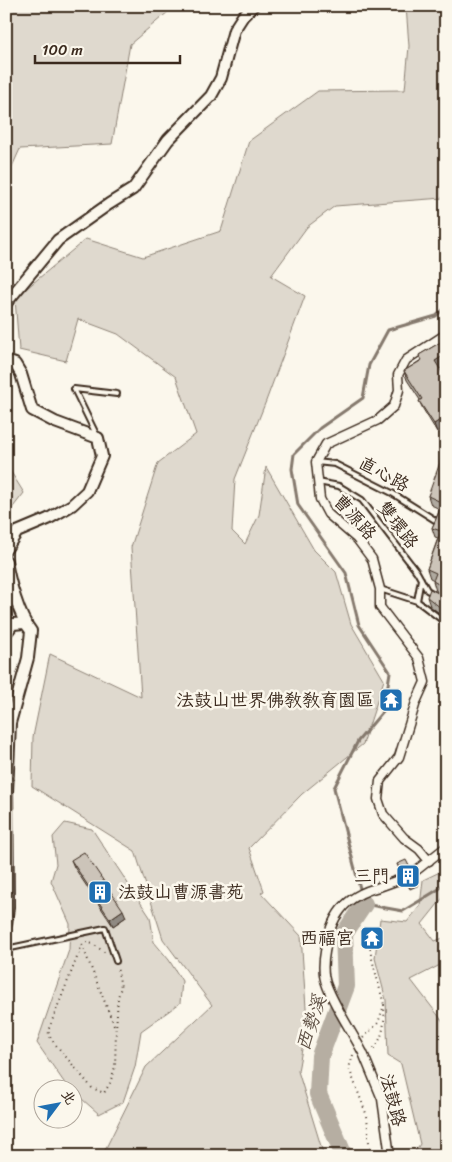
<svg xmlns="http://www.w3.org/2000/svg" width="452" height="1162" font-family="Sriracha,'LXGW WenKai TC',sans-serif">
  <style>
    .green { fill: #dfd9ce; stroke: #8d8276 }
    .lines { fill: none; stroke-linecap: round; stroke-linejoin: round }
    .stream { stroke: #85796d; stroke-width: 3 }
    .river { stroke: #b6aea2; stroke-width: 18 }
    .service-casing { stroke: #3b2a1e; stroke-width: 8 }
    .minor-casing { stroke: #3b2a1e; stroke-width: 11 }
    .tertiary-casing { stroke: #3b2a1e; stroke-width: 14 }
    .path { stroke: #3b2a1e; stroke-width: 2; stroke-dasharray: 1 4; stroke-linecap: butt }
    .service { stroke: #fbf7ec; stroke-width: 4 }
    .minor { stroke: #fbf7ec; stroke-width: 8 }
    .tertiary { stroke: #fbf7ec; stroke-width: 10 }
    .minor-bridge-casing { stroke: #3b2a1e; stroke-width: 11; stroke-linecap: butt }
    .minor-bridge { stroke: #fbf7ec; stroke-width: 8 }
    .wall { fill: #afa99f; stroke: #3b2a1e }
    .shaded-wall { fill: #8f8982; stroke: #3b2a1e }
    .building { fill: #ccc4b9; stroke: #3b2a1e }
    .labels { text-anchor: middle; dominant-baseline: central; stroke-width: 5; stroke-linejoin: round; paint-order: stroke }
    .street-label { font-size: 18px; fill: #3b2a1e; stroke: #fbf7ec }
    .poi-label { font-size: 18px; fill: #3b2a1e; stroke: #fbf7ec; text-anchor: end }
    .water-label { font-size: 19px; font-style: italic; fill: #605246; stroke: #fbf7ec }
  </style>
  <rect width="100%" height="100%" fill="#fbf7ec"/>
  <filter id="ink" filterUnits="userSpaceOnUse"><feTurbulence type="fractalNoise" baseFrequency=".02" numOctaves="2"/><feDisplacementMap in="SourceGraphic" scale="10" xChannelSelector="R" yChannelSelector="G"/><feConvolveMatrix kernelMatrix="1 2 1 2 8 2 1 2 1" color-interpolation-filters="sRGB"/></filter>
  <g filter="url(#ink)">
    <path class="green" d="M6,6h169l-45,38 -18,100 -92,5 -14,31z
      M406,6h40v197l-3,-5 -108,8 -28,21 -36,49 34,20 -39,105 -31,78 -3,52 13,13 14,-29 7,-48 48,83 22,22 15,52 33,56 -21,64 -61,50 -53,54 15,43 -3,2 40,43 6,86 -9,49 26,85h-222l44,-89 66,-62 -49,-66 -28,-88 -103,-65 1,-49 17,-83 91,43 -10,-150 27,-84 38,-29 -20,-57 -58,-43 -40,-15 -12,42 -47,-11 -4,-52 71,-59 57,18 78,-26 28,-90 69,-50 87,-1 4,-44z
      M6,464l18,29 -18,23z
      M65,823l27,6 58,88 4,25 15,18 13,21 -2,22 -39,28 -6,36 -12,35 -24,12 -33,-29 -29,-42 32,-93 1,-26 -19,-43 5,-17 -3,-27z
      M446,869v25l-24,30 13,17 11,-4v25l-35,18 33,43 2,-1v134h-34l8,-12 -19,-80 -13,-8 -2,-56 -11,-42 5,-39 27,3 13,-16 3,-26z"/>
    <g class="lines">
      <path class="stream" d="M446,307l-10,9 -48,14 -19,35 -6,33 -43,30 -26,26 -2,15 6,36 48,68 13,52 31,47 -6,38 -26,31 -24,47 30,116 39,7 36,-22 7,-7"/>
      <path class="river" d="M344,1156l-26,-62 2,-38 26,-70 -2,-52 20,-30"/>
      <g class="service-casing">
        <path id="service" d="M96,434l-22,-45 43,5
          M316,462l19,2 57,29 43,27
          M318,482l21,4 23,14 55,72 10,18 5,3
          M380,589l37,12 29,22
          M417,601l4,-22
          M6,949l99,-21 11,33"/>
      </g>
      <g class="minor-casing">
        <path id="minor" d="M429,861l-10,-12 -15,-11 -21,-24 -5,-15 2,-18 19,-24 17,-55 9,-20 -6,-24 -39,-51v-18l-8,-30 -15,-20 -29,-25 -8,-15 -4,-37 10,-18 52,-24 16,-14 5,-16 -1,-15 8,-15 40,-26
          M413,873l33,-26
          M379,887l25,-9
          M363,1053l19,46 8,57"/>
      </g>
      <g class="tertiary-casing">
        <path id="tertiary" d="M6,303l52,-63 51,-36 24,-15 35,-49 43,-44 10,-18 13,-48 9,-14 10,-10
          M6,361l9,3 6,10 11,36 23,12 43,16 4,18 -15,35 -15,14 -24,14 -31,13 -11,17
          M6,561c3,19 13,56 25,70l-3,27 -18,65 -3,70 1,114 -2,17
          M6,633l7,-9 11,-1"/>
      </g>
      <path class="path" d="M370,944l1,11 13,50
        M82,945l34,85 -1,37 -5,16 -6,10 -12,-5 -41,-49 -3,-8 34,-86 4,-3 7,2 14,10
        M116,1030l2,-33 3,-10 -4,-20
        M363,1038l15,-15 6,-18c1,17 0,35 -13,46
        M353,1055l-4,13 18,48 3,40"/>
      <use href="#service" class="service"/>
      <use href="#minor" class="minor"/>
      <use href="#tertiary" class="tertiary"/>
      <g class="minor-bridge-casing">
        <path id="minor-bridge" d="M363,1053c-11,-21 -28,-46 -36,-67 -5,-12 -4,-23 -2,-34 5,-35 19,-56 54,-65"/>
      </g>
      <use href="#minor-bridge" class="minor-bridge"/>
    </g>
    <path class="wall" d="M446,339v26l-7,4 7,10v48l-9,5 -14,-23 -4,-8 1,-1 -13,-20 -3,-9 17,-11 -2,-5z
      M446,459v159l-16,-12 -3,-9 16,-3 -7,-3 -3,-10 1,-1 -4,-2 -3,-9 11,-31 -3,-1 -3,-9 8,-19 -9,-4 -3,-9z
      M71,860l55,57 -13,9 -39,-59z
      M397,864l13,4 -3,6 -6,-1z
      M414,876l5,9 -9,4 -4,-8z
      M376,932l1,2 -2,8 -7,-1 -1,-3z"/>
    <path class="shaded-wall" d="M446,354v11l-8,5 -3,-9z
      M446,416v11l-9,5 -3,-8z
      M409,866l1,2 -3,6v-3z
      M123,910l3,7 -13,9 -3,-7z"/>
    <path class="building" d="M446,339v15l-11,7 11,18v37l-12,8 -15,-23 3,-2 -18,-28 18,-11 -3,-5z
      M442,457l4,2v131l-1,-2 -12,-7 3,-8 -9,-4 14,-38 -9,-3 11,-25 -15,-7z
      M430,589l12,6 4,-3v18l-5,-2 -14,-11z
      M84,852l39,58 -13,9 -39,-59z
      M406,860l3,6 -2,5h-6l-4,-7z
      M409,875l5,1 4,6 -9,5 -3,-6z
      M368,931l8,1 -2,8 -7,-2z"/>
  </g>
  <defs>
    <g id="temple-square" transform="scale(1.25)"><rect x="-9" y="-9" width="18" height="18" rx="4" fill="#1f6fb2" stroke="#fbf7ec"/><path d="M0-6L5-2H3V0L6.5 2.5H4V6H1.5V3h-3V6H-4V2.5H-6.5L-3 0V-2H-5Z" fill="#fff"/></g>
    <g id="building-square" transform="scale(1.25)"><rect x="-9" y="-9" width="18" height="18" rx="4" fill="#1f6fb2" stroke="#fbf7ec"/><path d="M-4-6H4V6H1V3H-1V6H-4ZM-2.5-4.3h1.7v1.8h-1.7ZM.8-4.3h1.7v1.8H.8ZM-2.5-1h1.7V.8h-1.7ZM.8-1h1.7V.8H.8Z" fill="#fff"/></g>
  </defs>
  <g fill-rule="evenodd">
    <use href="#temple-square" x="391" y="700"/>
    <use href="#building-square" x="408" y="876"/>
    <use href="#building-square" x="100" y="892"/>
    <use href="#temple-square" x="372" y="938"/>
  </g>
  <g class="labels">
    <g class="street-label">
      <text transform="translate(384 474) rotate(28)">直心路</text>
      <text transform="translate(355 517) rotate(48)">曹源路</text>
      <text transform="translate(398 525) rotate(52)">雙環路</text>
      <text transform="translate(393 1100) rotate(75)">法鼓路</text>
    </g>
    <g class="poi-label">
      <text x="374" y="700">法鼓山世界佛教教育園區</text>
      <text x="390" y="876">三門</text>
      <text x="118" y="892" text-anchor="start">法鼓山曹源書苑</text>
      <text x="354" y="938">西福宮</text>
    </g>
    <g class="water-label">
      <text transform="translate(311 1023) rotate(-72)">西勢溪</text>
    </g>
  </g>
  <rect width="452" height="1162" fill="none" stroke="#fbf7ec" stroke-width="25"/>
  <rect x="12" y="12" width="427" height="1137" fill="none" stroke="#3b2a1e" stroke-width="2" filter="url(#ink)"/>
  <g transform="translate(58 1104) rotate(58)"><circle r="24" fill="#fbf7ec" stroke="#aea59a"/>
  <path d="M0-4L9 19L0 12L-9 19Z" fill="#1f6fb2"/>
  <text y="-8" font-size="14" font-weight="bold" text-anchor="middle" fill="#3b2a1e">北</text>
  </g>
  <path d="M35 55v8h145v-8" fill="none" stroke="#3b2a1e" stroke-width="2.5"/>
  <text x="42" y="55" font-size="15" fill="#3b2a1e" stroke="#fbf7ec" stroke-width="4" paint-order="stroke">100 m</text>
</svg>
